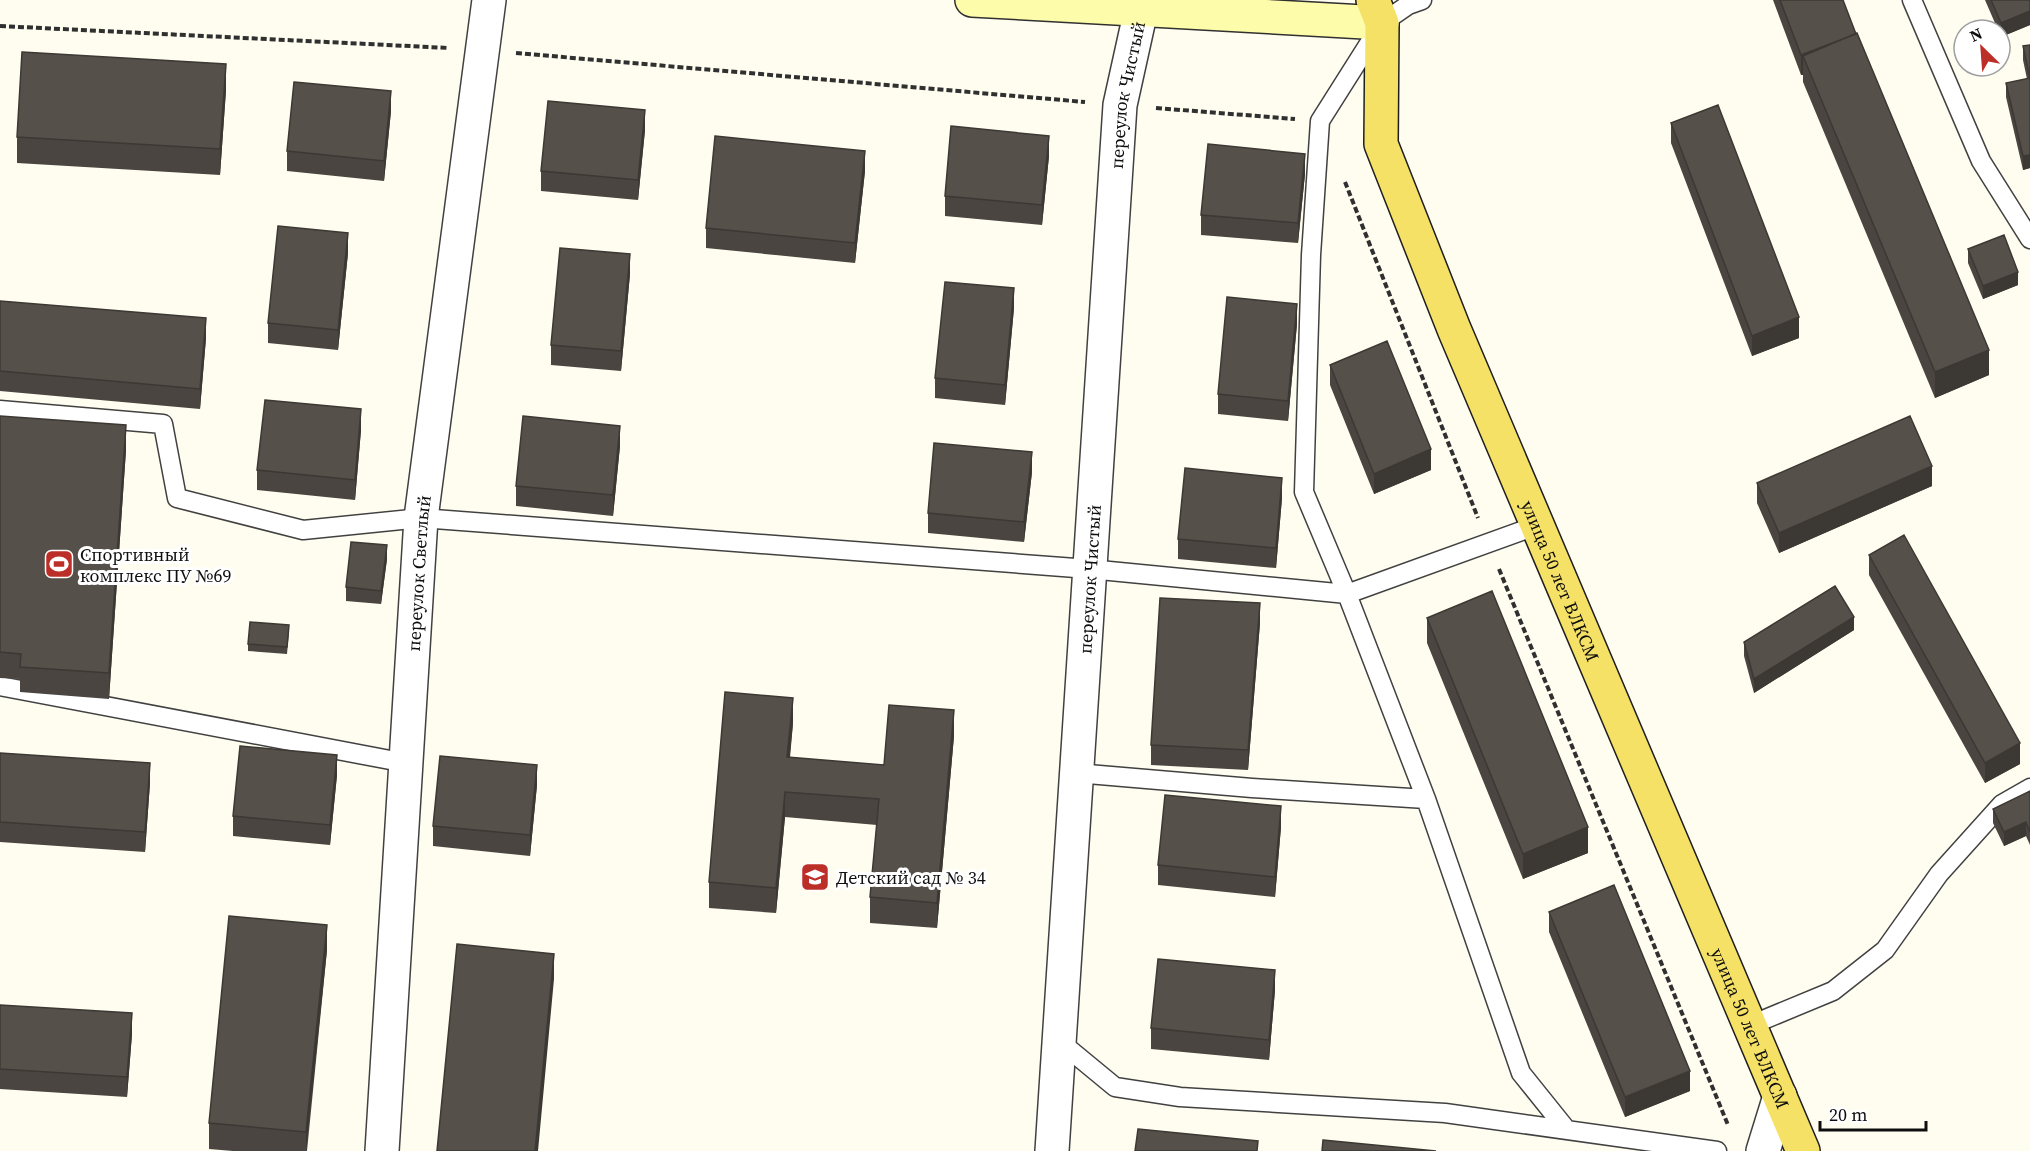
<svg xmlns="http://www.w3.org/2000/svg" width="2030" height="1151" font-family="'Source Serif 4',serif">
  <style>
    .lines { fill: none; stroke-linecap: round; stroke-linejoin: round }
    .service-casing { stroke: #414141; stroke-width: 21 }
    .minor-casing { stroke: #414141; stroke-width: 36 }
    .tertiary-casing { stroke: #414141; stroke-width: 36 }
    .secondary-casing { stroke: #303030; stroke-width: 36 }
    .primary-casing { stroke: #1f1f1f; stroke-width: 36 }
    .path { stroke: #303030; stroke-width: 4; stroke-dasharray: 6 3; stroke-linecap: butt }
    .service { stroke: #fff; stroke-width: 18 }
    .minor { stroke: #fff; stroke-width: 33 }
    .tertiary { stroke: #fff; stroke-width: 33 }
    .secondary { stroke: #fdfcab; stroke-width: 33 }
    .primary { stroke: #f6e167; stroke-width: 33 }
    .wall { fill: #4a4540 }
    .shaded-wall { fill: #3c3834 }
    .building { fill: #56504a; stroke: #3c3834; stroke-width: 1.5 }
    .labels { text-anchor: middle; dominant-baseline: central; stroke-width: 6; stroke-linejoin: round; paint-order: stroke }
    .street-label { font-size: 18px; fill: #0e0e0e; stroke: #fff }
    .poi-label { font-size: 18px; fill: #0e0e0e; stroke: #fff; text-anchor: start }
  </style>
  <rect width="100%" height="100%" fill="#fffdef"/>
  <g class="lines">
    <g class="service-casing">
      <path id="service" d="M1422,0l-14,5 -26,18 -62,98 -9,134 -7,237 43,102 79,205 95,274 45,56
        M1912,0l69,161 49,78
        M0,410l163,14 14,74 126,32 118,-12 668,51 258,25 191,-69
        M0,686l406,77
        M1076,773l176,15 174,11
        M1751,1025l82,-34 52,-41 54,-76 63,-70 28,-16
        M1058,1040l57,47 65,10 265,16 272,38"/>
    </g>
    <g class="minor-casing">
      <g id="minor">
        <path id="s1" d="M382,1151l39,-633 68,-518"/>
        <path id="s2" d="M1052,1151l68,-1046 21,-95"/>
      </g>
    </g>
    <g class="tertiary-casing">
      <path id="tertiary" d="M1763,1151l17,-55"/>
    </g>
    <g class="secondary-casing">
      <path id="secondary" d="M972,0l410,23"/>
    </g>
    <g class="primary-casing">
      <g id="primary">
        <path id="s3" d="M1373,0l9,23 -1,121 73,185 349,822"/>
      </g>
    </g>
    <path class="path" d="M0,26l449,22
      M516,53l569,49
      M1156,108l139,11
      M1345,182l133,336
      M1499,569l229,556"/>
    <use href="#service" class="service"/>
    <use href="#minor" class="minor"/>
    <use href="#tertiary" class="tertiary"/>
    <use href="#secondary" class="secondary"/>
    <use href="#primary" class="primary"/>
  </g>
  <path class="wall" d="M1773,0h70l146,375 -54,23 -132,-316v-7h-2z
    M1985,0h45v25l-29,12 -1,-7h-2z
    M2030,45v123l-7,2 -17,-73v-14l21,-4 -4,-19v-14z
    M226,90l-6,85 -203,-12v-26z
    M391,111l-7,70 -97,-10v-20z
    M1671,123l128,215 -47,18 -81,-213z
    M645,130l-7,70 -97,-9v-20z
    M1049,156l-7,69 -97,-9v-20z
    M865,171l-10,92 -149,-15v-20z
    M1305,174l-7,69 -97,-8v-20z
    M1968,249l50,36 -35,14 -15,-36z
    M348,253l-10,97 -70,-7v-20z
    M630,274l-9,97 -70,-6v-20z
    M0,301l206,37 -6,71 -200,-18z
    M1014,308l-9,97 -70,-7v-20z
    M1297,324l-9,97 -70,-7v-20z
    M1330,365l101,105 -57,24 -44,-109z
    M0,416l126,34 -17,249 -89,-7v-13l-20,-1z
    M361,430l-6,70 -98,-10v-20z
    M620,446l-7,70 -97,-10v-20z
    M1032,472l-8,70 -96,-9v-20z
    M1757,483l175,3 -153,67 -22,-50z
    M1282,498l-6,70 -98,-9v-20z
    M1869,555l151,209 -35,19 -116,-208z
    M387,559l-6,45 -35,-3v-14z
    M1427,618l161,235 -65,26 -96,-236z
    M1260,623l-12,147 -97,-5v-20z
    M1854,630l-100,63 -10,-37v-14z
    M289,632l-2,22 -39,-3v-7z
    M793,723l-3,35 94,7 70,-29 -17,192 -67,-5v-26l7,-72 -92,-8 -9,96 -67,-5v-26z
    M0,753l150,30 -5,69 -145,-10z
    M337,775l-7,70 -97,-9v-20z
    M537,785l-7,71 -97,-10v-20z
    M2030,791v54l-4,-9 -22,10 -11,-23v-14z
    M1281,827l-6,70 -117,-12v-20z
    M1549,912l141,179 -65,26 -76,-185z
    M327,950l-20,201h-74l-24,-2v-26z
    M1275,990l-6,70 -118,-11v-21z
    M0,1005l132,29 -5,63 -127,-8z"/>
  <path class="shaded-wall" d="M2030,11v14l-29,12v-14z
    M1856,35l-53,21v19h-2v-20z
    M226,64v26l-6,85v-26z
    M391,91v20l-7,70v-20z
    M645,110v20l-7,70v-20z
    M1049,136v20l-7,69v-20z
    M865,151v20l-10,92v-20z
    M1305,154v20l-7,69v-20z
    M2030,155v13l-7,2v-14z
    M348,233v20l-10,97v-20z
    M630,254v20l-9,97v-20z
    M2018,272v13l-35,14v-13z
    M1014,288v20l-9,97v-20z
    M1297,304v20l-9,97v-20z
    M1799,317v21l-47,18v-20z
    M206,318v20l-6,71v-20z
    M1989,350v25l-54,23v-26z
    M361,409v21l-6,70v-20z
    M126,425v25l-17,249v-26z
    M620,426v20l-7,70v-21z
    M1431,449v21l-57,24v-20z
    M1032,452v20l-8,70v-20z
    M1932,466v20l-153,67v-20z
    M1282,478v20l-6,70v-20z
    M387,545v14l-6,45v-13z
    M1260,603v20l-12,147v-20z
    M1854,617v13l-100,63v-14z
    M793,698v25l-6,60v-26z
    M954,710v26l-17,192v-25z
    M2020,743v21l-35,19v-20z
    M337,755v20l-7,70v-20z
    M150,763v20l-5,69v-20z
    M537,765v20l-7,71v-21z
    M785,792v25l-9,96v-25z
    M1281,806v21l-6,70v-20z
    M2026,822v14l-22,10v-14z
    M1588,827v26l-65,26v-25z
    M327,925v25l-21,201v-19z
    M554,954v25l-16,172h-3z
    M1275,970v20l-6,70v-20z
    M132,1013v21l-5,63v-20z
    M1690,1071v20l-65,26v-20z"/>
  <path class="building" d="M1780,0h63l13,34 -55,21z
    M1991,0h39v11l-29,12z
    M1857,33l132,317 -54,22 -132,-316z
    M2030,45v110l-7,1 -17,-73 24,-5 -7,-32z
    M22,52l204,12 -6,85 -203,-12z
    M294,82l97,9 -7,70 -97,-10z
    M548,101l97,9 -7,70 -97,-9z
    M1718,105l81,212 -47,19 -81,-213z
    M951,126l98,10 -7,69 -97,-9z
    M715,136l150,15 -10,92 -149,-15z
    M1208,144l97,10 -7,69 -97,-8z
    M278,226l70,7 -10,97 -70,-7z
    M2004,235l14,37 -35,14 -15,-37z
    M560,248l70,6 -9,97 -70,-6z
    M945,282l69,6 -9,97 -70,-7z
    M1227,297l70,7 -9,97 -70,-7z
    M0,301l206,17 -6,71 -200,-18z
    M1387,341l44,108 -57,25 -44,-109z
    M265,400l96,9 -6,71 -98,-10z
    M0,416l126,9 -17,248 -89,-6 1,-13 -21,-2z
    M523,416l97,10 -7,69 -97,-9z
    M1910,416l22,50 -153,67 -22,-50z
    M934,443l98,9 -8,70 -96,-9z
    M1185,468l97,10 -6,70 -98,-9z
    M1904,535l116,208 -35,20 -116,-208z
    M351,542l36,3 -6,46 -35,-4z
    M1835,586l19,31 -100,62 -10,-37z
    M1492,591l96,236 -65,27 -96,-236z
    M1160,598l100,5 -12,147 -97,-5z
    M250,622l39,3 -2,22 -39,-3z
    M725,692l68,6 -6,59 97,8 5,-60 65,5 -17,193 -67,-6 9,-98 -94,-7 -9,96 -67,-6z
    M240,746l97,9 -7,70 -97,-9z
    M0,753l150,10 -5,69 -145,-10z
    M440,756l97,9 -7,70 -97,-9z
    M2030,791v41l-4,-10 -22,10 -11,-23z
    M1165,795l116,11 -6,71 -117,-12z
    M1614,885l76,186 -65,26 -76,-185z
    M229,916l98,9 -21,207 -97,-9z
    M457,944l97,10 -19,197h-98z
    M1158,959l117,11 -6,70 -118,-12z
    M0,1005l132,8 -5,64 -127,-8z
    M1138,1129l120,12 -1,10h-122z
    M1323,1140l113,11h-114z"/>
  <defs>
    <g id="stadium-square" transform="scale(1.5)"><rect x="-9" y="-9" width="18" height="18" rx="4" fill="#bc2e28" stroke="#fff"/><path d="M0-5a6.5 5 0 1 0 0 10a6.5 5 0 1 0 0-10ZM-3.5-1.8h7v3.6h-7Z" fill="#fff"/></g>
    <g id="school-square" transform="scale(1.5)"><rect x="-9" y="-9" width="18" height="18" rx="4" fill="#bc2e28" stroke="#fff"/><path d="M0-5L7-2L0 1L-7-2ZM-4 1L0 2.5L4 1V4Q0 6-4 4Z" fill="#fff"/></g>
  </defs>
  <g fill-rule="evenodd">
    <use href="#stadium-square" x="59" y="564"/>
    <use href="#school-square" x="815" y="877"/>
  </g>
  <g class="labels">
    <g class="street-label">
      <text stroke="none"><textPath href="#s2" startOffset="1059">переулок Чистый</textPath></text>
      <text stroke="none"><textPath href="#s1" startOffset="579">переулок Светлый</textPath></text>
      <text stroke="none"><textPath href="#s2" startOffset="573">переулок Чистый</textPath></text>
      <text stroke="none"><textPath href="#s3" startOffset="618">улица 50 лет ВЛКСМ</textPath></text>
      <text stroke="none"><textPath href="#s3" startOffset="1104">улица 50 лет ВЛКСМ</textPath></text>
    </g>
    <g class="poi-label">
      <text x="80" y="554">Спортивный<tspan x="80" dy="21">комплекс ПУ №69</tspan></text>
      <text x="836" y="877">Детский сад № 34</text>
    </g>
  </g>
  <g transform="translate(1982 48) rotate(335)"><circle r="28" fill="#ffffff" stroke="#9f9f9f" stroke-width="1.5"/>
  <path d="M0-4.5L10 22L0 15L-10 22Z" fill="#bc2e28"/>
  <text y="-9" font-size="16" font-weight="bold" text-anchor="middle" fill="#0e0e0e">N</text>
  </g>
  <path d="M1820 1121v9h106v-9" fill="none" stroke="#0e0e0e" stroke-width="3"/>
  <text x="1829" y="1121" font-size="18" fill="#0e0e0e" stroke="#ffffff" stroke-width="4.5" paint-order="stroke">20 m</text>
</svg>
